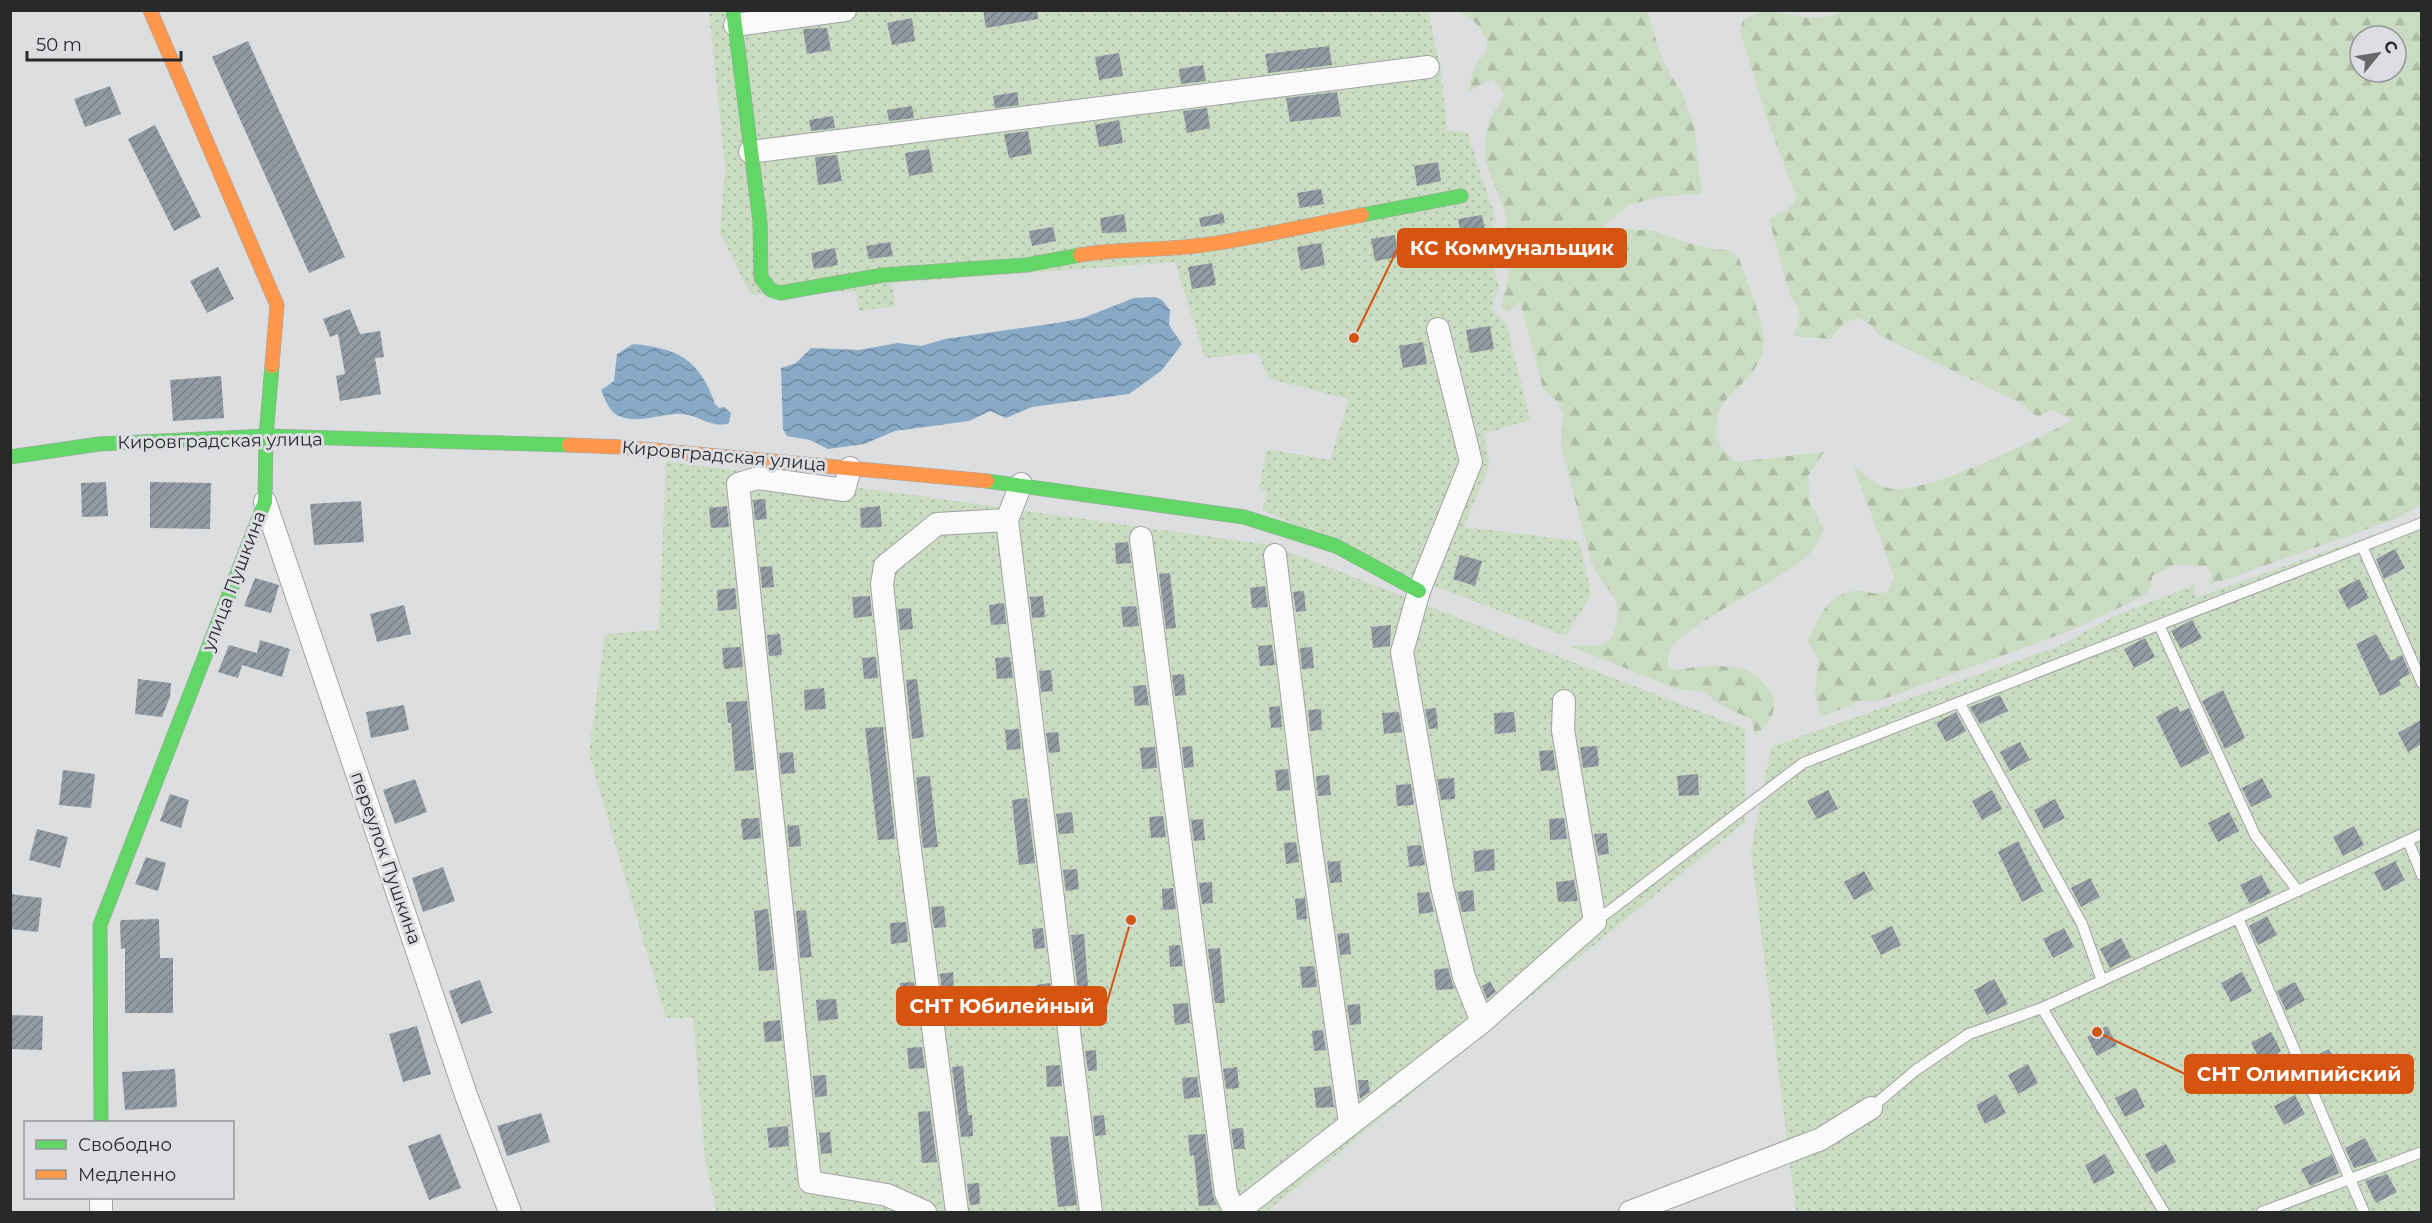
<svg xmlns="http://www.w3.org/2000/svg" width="2432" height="1223" font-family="Montserrat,sans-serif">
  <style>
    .forest { fill: url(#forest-firs); fill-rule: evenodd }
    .garden { fill: url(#garden-dots) }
    .water { fill: url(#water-waves) }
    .building { fill: url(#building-hatch) }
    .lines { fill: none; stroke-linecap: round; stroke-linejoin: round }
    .lane-casing { stroke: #a0a2a3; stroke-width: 12 }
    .street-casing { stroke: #a0a2a3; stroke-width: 24 }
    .fast-casing { stroke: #a0a2a3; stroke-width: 15 }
    .slow-casing { stroke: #a0a2a3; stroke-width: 15 }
    .lane { stroke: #fafafa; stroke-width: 10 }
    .street { stroke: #fafafa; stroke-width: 22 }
    .fast { stroke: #63d668; stroke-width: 14 }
    .slow { stroke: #ff974d; stroke-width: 14 }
    .labels { text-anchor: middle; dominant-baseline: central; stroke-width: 6; stroke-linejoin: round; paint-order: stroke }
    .street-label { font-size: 18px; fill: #28292a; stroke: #dcdee1 }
    .leader { fill: none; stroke: #d5540f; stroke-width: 2 }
    .callout-dot { fill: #d5540f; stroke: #dcdee1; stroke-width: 2 }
    .callout { fill: #d5540f; stroke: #d5540f; stroke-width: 2 }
    .callout-label { font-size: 20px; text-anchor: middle; font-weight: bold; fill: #fff }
  </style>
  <defs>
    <pattern id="forest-firs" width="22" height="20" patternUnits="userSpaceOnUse" patternTransform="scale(1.5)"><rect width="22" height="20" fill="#cadcc1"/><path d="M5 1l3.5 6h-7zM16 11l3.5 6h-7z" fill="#aebda6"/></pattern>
    <pattern id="garden-dots" width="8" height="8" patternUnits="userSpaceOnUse" patternTransform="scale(1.5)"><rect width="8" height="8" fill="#cadcc1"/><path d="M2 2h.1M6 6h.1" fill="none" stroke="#aebda6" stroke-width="1.8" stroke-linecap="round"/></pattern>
    <pattern id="water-waves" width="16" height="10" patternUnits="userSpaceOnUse" patternTransform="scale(1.5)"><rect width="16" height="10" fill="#88aac7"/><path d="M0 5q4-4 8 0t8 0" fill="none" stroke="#6f8aa2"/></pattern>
    <pattern id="building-hatch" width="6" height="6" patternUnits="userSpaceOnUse" patternTransform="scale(1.5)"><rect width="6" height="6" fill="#929ba4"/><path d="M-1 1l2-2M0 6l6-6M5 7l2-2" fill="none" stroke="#777e86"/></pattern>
  </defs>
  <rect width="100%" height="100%" fill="#dddee0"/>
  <path class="forest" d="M1457,11h190l15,48 22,39 10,28 8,68 -43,3 -31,8 -38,34 38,-10 26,2 44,15 32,5 9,7 21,60 4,20 -2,16 -9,18 -29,30 -7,14 -1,21 6,11 13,14 89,-10 -16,24 2,28 14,26c-4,7 -8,17 -14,23 -26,28 -135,74 -142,102 0,4 0,10 1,14 23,0 52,-7 74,0 9,3 17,10 23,17 17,18 5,35 -11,50l-3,-16 -33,-16 -14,-12 -28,-3 -107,-43 32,-1 9,-6c19,-46 -7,-43 -20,-79l-30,-113 2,-34 -6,-12 -14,-12 -23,-88 -11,11 -7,-4c0,-14 7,-26 7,-40l11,-6 5,-17 -5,-7 -18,-9 5,-6 -2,-10c-11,-36 -29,-54 -15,-94 4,-10 11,-16 14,-25l-11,-14 -7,1 -17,11c1,-8 2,-16 5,-23 7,-17 21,-16 8,-37 -7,-11 -13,-16 -25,-21z
    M1763,11c29,1 55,15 82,-1l576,1v494l-23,13 -188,67 2,-9 -5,-10 -33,-1 -22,11 -1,11 -6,8 -73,35 -194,71h-18l-39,16 -6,-23 3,-35 -10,-18c11,-23 18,-46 46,-50 12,-2 17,5 33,1l7,-14c-11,-38 -28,-75 -41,-113 10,8 22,20 35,23 34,9 152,-50 185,-68l-22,-10 -13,7 -16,-13 -143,-69 -8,-10 -13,-7 -14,5 -14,16 -37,-3c8,-16 10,-27 -3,-40l-21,-77 19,-10 9,-11 -28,-73 -29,-94 3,-11zM2360,36h36v36h-36z"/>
  <path class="garden" d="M709,11h719l13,59 6,61 20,1 29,88 -8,23 11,44 -8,21 15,15 24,97 -47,14 7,29 -26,64 115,14 12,53 -25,42 -163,-62 -140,-64 3,-18 -7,-5 8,-38 63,11 19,-61 -80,-20 -11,-26 -53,5 -30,-96 -283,21 3,23 -36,5 -3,-20 -105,4 -31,-62 5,-66z
    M666,461l605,84 474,184v93l-479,390h-549l-12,-53 -12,-141h-27l-77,-264 16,-120 54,-4z
    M2421,518v694h-625l-45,-361 20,-104 286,-100 58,-31 79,-31 1,13z"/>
  <path class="water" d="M1155,297l7,3 8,10 -1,15 13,19 -21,27 -32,23 -97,13 -26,11 -16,-7 -21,10 -74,10 -31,13 -36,5 -18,-9 -23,-4 -4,-7 -2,-61 15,-5 15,-15 48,2 39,-7 23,3 24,-7 112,-16 26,-5 51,-20z
    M633,344c45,4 67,16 82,60l4,4 5,-1 7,6 -2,10c-15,6 -30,-7 -45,-9 -21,-2 -44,11 -65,2 -10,-4 -14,-17 -18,-26l13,-9 3,-27z"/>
  <path class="building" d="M983,10h54l1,9 -52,9z
    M912,18l3,23 -23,4 -5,-22z
    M827,28l4,22 -24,4 -4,-25z
    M248,41l97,216 -36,16 -97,-216z
    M1329,46l3,19 -64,8 -3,-19z
    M1119,53l4,23 -24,4 -4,-23z
    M1203,65l3,16 -25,3 -2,-15z
    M110,86l11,28 -36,13 -11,-28z
    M1017,92l2,13 -24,3 -2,-12z
    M1337,92l4,24 -51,6 -4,-24z
    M912,106l2,12 -25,3 -2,-11z
    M1207,108l3,20 -23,5 -4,-22z
    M833,116l2,12 -24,3 -2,-11z
    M1119,120l4,23 -24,4 -4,-22z
    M155,125l46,92 -27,14 -46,-92z
    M1028,131l4,23 -23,4 -5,-24z
    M929,149l4,23 -24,4 -4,-23z
    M837,155l5,26 -24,4 -3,-28z
    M1438,162l3,19 -24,5 -3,-20z
    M1321,189l3,15 -24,4 -3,-15z
    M1223,213l2,10 -24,4 -2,-9z
    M1124,214l3,18 -25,1 -2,-15z
    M1482,215l4,22 -24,5 -4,-23z
    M1053,227l3,14 -24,5 -3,-15z
    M1395,235l4,22 -24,4 -4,-22z
    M890,242l3,14 -24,3 -3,-13z
    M1321,243l4,22 -24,5 -4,-23z
    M835,248l3,17 -24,4 -3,-16z
    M1212,263l4,22 -24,4 -4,-22z
    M218,267l16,32 -27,14 -17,-32z
    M350,309l10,25 20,-3 4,26 -9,1 6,36 -41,7 -4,-25 9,-2 -7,-40 -8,3 -7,-18z
    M1490,326l4,23 -24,4 -4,-23z
    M1423,342l4,22 -24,4 -4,-22z
    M221,376l3,42 -51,3 -3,-41z
    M106,482l2,34 -26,1 -1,-34z
    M150,482l61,1 -1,46 -60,-1z
    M765,499l2,20 -12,1 -2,-20z
    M361,501l3,41 -50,3 -4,-41z
    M727,506l2,21 -18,1 -2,-20z
    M880,506l2,21 -21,1 -1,-20z
    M1128,542l3,21 -15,1 -1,-21z
    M2395,549l10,19 -21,11 -8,-20z
    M1460,555l22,6 -7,25 -22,-7z
    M772,566l2,21 -12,1 -2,-21z
    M1170,573l6,55 -10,1 -7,-55z
    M255,578l24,7 -8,28 -27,-7z
    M2359,579l10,19 -21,11 -10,-19z
    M1265,586l3,21 -16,1 -2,-20z
    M735,588l2,21 -19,2 -1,-21z
    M1304,591l2,20 -10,1 -3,-20z
    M870,596l2,20 -18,2 -2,-21z
    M1043,596l2,21 -13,1 -2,-21z
    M1004,603l2,21 -15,1 -2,-20z
    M404,605l7,29 -34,8 -7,-28z
    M1136,606l3,20 -16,1 -2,-20z
    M911,608l2,21 -13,1 -2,-21z
    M2192,620l10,18 -21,11 -10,-18z
    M1391,625l-1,21 -17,2 -2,-21z
    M780,634l2,21 -13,1 -2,-21z
    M2376,634l15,27 11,-6 8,19 -11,6 2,5 -21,11 -24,-52z
    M2145,638l10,19 -21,11 -10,-19z
    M260,640l30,9 -8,28 -40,-12 -4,13 -20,-6 11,-27 28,8z
    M1272,645l3,20 -15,1 -2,-20z
    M741,647l2,20 -19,2 -2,-21z
    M1312,647l2,21 -12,1 -2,-21z
    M876,657l2,21 -14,1 -2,-21z
    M1010,657l3,21 -16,1 -2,-21z
    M1051,670l2,21 -12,1 -2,-21z
    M1184,674l2,21 -11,1 -3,-21z
    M138,679l33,4 -1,14 -8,20 -27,-3z
    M917,679l7,58 -12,2 -6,-59z
    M1146,685l3,20 -14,1 -2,-20z
    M824,688l2,21 -21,1 -1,-20z
    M2223,690l22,48 -20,11 -23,-48z
    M2000,695l8,16 -28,13 -10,-17z
    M747,701l7,69 -19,1 -4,-48h-3l-2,-21z
    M404,705l5,25 -38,8 -5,-26z
    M1280,706l2,21 -11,1 -2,-21z
    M2177,706l3,6 9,-4 20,45 -28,15 -25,-51z
    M1436,708l2,20 -9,1 -4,-20z
    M1321,709l1,21 -12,1 -2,-21z
    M1399,712l3,20 -18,2 -2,-21z
    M1514,712l2,20 -21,2 -1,-21z
    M1956,712l10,19 -20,11 -10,-19z
    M2421,720v24l-13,8 -10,-19z
    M883,727l12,112 -17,1 -13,-112z
    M1019,729l2,20 -14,1 -2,-20z
    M1058,732l2,20 -11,1 -3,-20z
    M2020,742l10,18 -20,11 -10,-19z
    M1192,746l2,21 -10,1 -2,-21z
    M1597,746l2,20 -16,2 -3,-21z
    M1155,747l2,21 -15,1 -2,-21z
    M1553,750l3,20 -15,1 -2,-20z
    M793,752l2,21 -14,1 -2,-21z
    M1288,769l2,21 -13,1 -2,-21z
    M63,770l32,4 -4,34 -32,-3z
    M1698,774l1,21 -20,1 -2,-20z
    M1329,775l2,20 -13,1 -2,-20z
    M930,776l8,71 -15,1 -7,-71z
    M1454,778l1,21 -14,1 -4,-21z
    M2262,778l10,19 -21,10 -9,-19z
    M415,779l12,33 -32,12 -12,-34z
    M1411,784l3,21 -17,1 -1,-21z
    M1828,790l10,19 -21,10 -10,-18z
    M1992,790l10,19 -20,11 -10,-19z
    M170,794l19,6 -8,28 -21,-7z
    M1027,798l8,65 -16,2 -7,-65z
    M2055,799l10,19 -21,11 -10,-19z
    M1072,812l2,21 -15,1 -3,-20z
    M2229,812l10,19 -21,11 -10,-19z
    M1163,816l3,21 -15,1 -2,-21z
    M759,818l2,20 -18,2 -2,-21z
    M1564,818l3,21 -17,1 -1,-21z
    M1203,819l2,21 -11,1 -3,-21z
    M799,825l2,21 -12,1 -2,-21z
    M2354,826l10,19 -21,11 -10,-19z
    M37,829l31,8 -8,31 -31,-8z
    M1607,833l2,21 -11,1 -4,-21z
    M2018,841l25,50 -21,11 -24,-50z
    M1296,842l3,20 -13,2 -2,-21z
    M1421,845l4,20 -16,2 -2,-21z
    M1494,849l1,21 -20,2 -2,-21z
    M146,857l20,6 -8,28 -23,-7z
    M1340,861l2,21 -12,1 -3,-21z
    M2395,861l10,19 -21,11 -10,-19z
    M443,867l12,34 -32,11 -11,-34z
    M1077,869l2,20 -13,2 -3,-21z
    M1864,871l10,18 -20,11 -10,-18z
    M2261,875l10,18 -21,11 -10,-19z
    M2090,878l10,19 -19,10 -10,-19z
    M1574,880l4,21 -20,1 -2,-20z
    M1212,882l1,21 -11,1 -3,-21z
    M1173,888l3,21 -13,1 -1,-21z
    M1473,890l2,21 -13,1 -5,-20z
    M1429,892l5,20 -15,2 -2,-21z
    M10,894l32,4 -4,34 -28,-3z
    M1305,898l2,21 -10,1 -2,-21z
    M944,906l2,21 -12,1 -3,-21z
    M768,909l7,61 -16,1 -5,-60z
    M806,910l6,47 -12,1 -4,-47z
    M2267,916l10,19 -19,10 -9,-19z
    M159,919l1,39h13v55h-48v-65l-4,1 -1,-25 1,-4z
    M906,922l2,20 -17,2 -1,-21z
    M1892,926l9,19 -20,10 -10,-19z
    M1043,928l2,20 -11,1 -2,-20z
    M2064,928l10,19 -21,11 -10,-19z
    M1349,933l2,21 -11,1 -3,-21z
    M1084,934l5,64 -10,1 -8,-64z
    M2121,938l10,19 -21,11 -10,-19z
    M1180,945l3,21 -13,1 -1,-21z
    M1220,948l5,55h-10l-7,-54z
    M1314,966l3,21 -15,1 -2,-21z
    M1448,968l6,21 -18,1 -2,-20z
    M953,972l1,21 -12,1 -2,-20z
    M2242,972l10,19 -21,11 -10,-19z
    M1994,979l14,25 -21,11 -13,-25z
    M480,980l12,33 -31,11 -12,-33z
    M1490,981l6,11 -9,7 -5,-13z
    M914,982l2,20 -14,1 -2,-20z
    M2295,982l10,18 -19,11 -9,-20z
    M1050,983l2,21 -14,1 -2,-20z
    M836,999l2,20 -20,2 -2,-21z
    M1188,1003l2,20 -15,2 -2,-21z
    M1360,1004l1,20 -11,1 -3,-20z
    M10,1015l33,1 -1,34 -32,-1z
    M780,1020l2,21 -17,1 -2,-20z
    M417,1026l14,48 -28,8 -14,-48z
    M2107,1026l10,19 -20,11 -10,-19z
    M1323,1030l3,20 -12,1 -2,-20z
    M2271,1032l10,19 -20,11 -10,-19z
    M922,1047l3,21 -16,1 -2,-21z
    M2329,1049l10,19 -21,11 -10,-19z
    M1096,1050l1,20 -9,1 -3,-20z
    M2028,1064l10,19 -20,11 -10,-19z
    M1060,1065l2,21 -15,1 -1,-21z
    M963,1066l5,49h4l1,21 -12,1 -9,-70z
    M1237,1067l2,21 -13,1 -3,-20z
    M175,1069l2,38 -52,3 -3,-38z
    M826,1075l1,21 -12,1 -2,-21z
    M1197,1077l3,20 -16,2 -2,-21z
    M1358,1080h10l2,12 -10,7z
    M1331,1086l3,21 -18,1 -2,-20z
    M2136,1088l9,19 -20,10 -10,-19z
    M1996,1094l10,19 -21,11 -9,-19z
    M2295,1095l10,19 -21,11 -10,-19z
    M930,1111l7,51 -15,1 -4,-51z
    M541,1113l9,29 -43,14 -10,-30z
    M1104,1115l2,20 -11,1 -2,-20z
    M788,1126l1,20 -20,2 -2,-20z
    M1243,1128l2,21h-11l-3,-20z
    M830,1132l2,21 -11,1 -2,-21z
    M440,1134l21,54 -32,12 -21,-54z
    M1205,1134l8,61 4,10 -18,1 -5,-51 -4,1 -2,-21z
    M1068,1136l9,69 -19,2 -8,-70z
    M2365,1138l12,23 -23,7 -9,-20z
    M2166,1144l10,18 -21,11 -10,-19z
    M2105,1154l10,19 -21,11 -9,-19z
    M2332,1155l7,18 -29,13 -9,-17z
    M2387,1174l10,18 -21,11 -11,-22z
    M979,1183l1,21 -10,1 -3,-21z"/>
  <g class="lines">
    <g class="lane-casing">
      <path id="lane" d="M2362,546l60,137
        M2159,625l96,210 43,56
        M1959,702l123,222 20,57
        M2408,841l14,34
        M2238,918l126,294
        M1595,922l208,-159 619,-240
        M2042,1008l122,204
        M1871,1108l45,-38 53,-36 73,-26 380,-174
        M2262,1212l160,-60"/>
    </g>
    <g class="street-casing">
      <path id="street" d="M735,25l110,-15
        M750,152l678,-85
        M1438,329l33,133 -52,129 -17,61 40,235 22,90 18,45
        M850,468l-6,22 -86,-12 -20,6 72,698 77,13 38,17
        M265,502l201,593 44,117
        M1007,520l84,692
        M1141,538l85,655 9,19
        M1275,555l34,279 41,289
        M101,1198v14
        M957,1212l-48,-370 -27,-258 3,-18 52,-42 70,-4 14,-36
        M1237,1212l245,-190 113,-100 -32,-192 1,-29
        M1630,1212l191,-73 50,-31"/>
    </g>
    <g class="fast-casing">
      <path id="fast" d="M733,10l27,211 1,57 10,12 9,3 103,-18 143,-10 54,-10
        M1362,215l99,-19
        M10,457l89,-13 167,-8 303,9
        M987,481l257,36 92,29 83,45
        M101,1122l-1,-197 165,-423 1,-66 6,-70"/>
    </g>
    <g class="slow-casing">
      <path id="slow" d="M150,10l127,295 -5,61
        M1080,255c41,-7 82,-4 123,-10 53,-7 106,-20 159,-30
        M569,445l51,2 367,34"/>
    </g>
    <use href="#lane" class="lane"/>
    <use href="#street" class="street"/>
    <use href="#fast" class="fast"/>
    <use href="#slow" class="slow"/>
  </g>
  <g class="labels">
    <g class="street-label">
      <text transform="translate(220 441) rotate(-1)">Кировградская улица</text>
      <text transform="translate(724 456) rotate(5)">Кировградская улица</text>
      <text transform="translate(234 581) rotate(-69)">улица Пушкина</text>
      <text transform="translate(386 858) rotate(71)">переулок Пушкина</text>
    </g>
  </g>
  <path class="leader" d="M1354 338L1398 248M1131 920L1106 1006M2097 1032L2185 1074"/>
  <g class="callout-dot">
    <circle cx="1354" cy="338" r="6"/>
    <circle cx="1131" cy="920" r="6"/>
    <circle cx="2097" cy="1032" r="6"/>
  </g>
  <g class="callout">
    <rect x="1398" y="229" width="228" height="38" rx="6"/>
    <rect x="897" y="987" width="209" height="38" rx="6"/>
    <rect x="2185" y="1055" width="228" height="38" rx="6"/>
  </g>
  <g class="callout-label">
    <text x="1512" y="255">КС Коммунальщик</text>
    <text x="1002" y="1013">СНТ Юбилейный</text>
    <text x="2299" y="1081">СНТ Олимпийский</text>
  </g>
  <rect width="2432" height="1223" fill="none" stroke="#28292a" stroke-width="24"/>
  <rect x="24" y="1121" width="210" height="78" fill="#dcdee1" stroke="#949698" stroke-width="1.5"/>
  <rect x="36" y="1140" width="30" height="9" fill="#63d668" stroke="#949698" stroke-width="1.5"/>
  <text x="78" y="1151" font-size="18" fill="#28292a">Свободно</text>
  <rect x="36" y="1170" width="30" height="9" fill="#ff974d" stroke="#949698" stroke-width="1.5"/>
  <text x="78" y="1181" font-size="18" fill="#28292a">Медленно</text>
  <g transform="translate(2378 54) rotate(60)"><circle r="28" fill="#dcdee1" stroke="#949698" stroke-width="1.5"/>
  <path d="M0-4.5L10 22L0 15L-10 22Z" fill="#67686a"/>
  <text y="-9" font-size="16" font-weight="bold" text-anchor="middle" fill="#28292a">С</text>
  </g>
  <path d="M27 51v9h154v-9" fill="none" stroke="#28292a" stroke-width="3"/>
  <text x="36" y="51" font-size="18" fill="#28292a" stroke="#dcdee1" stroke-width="4.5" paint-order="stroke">50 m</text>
</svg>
